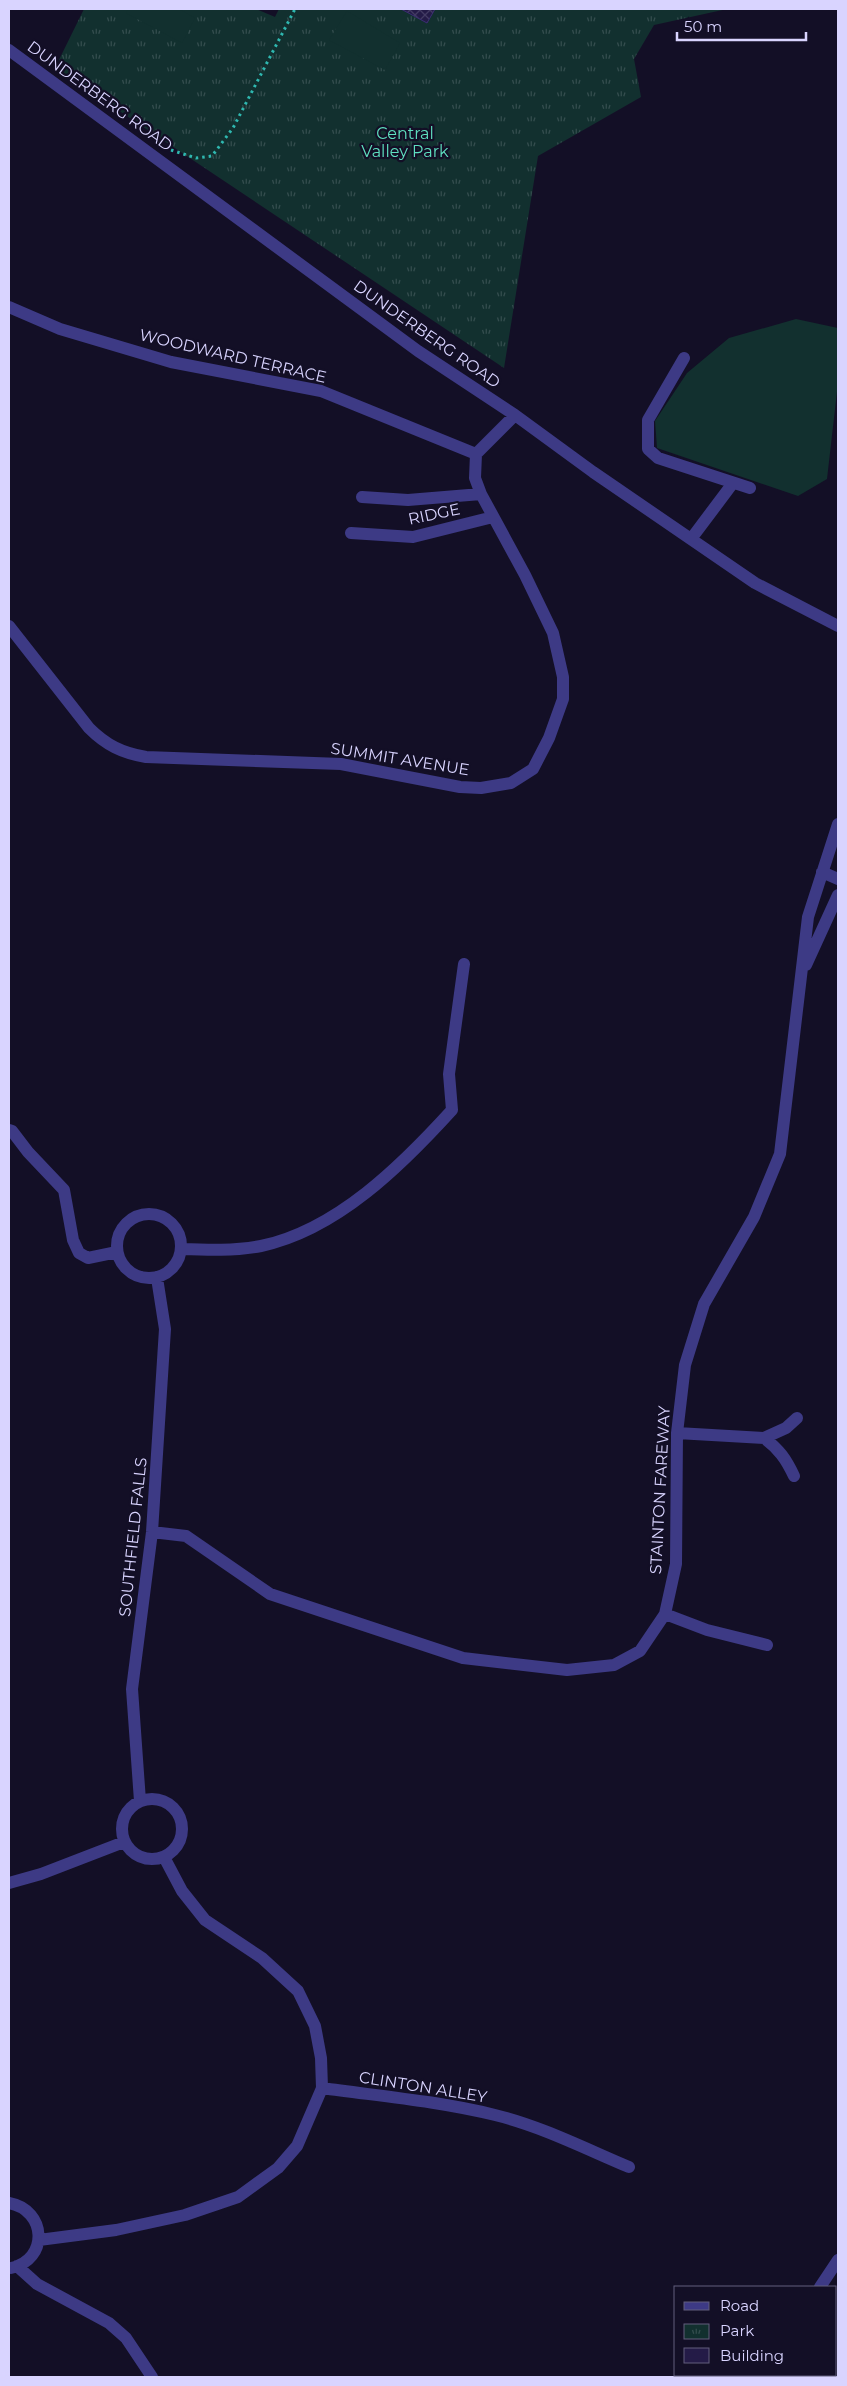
<svg xmlns="http://www.w3.org/2000/svg" width="847" height="2386" font-family="Montserrat,sans-serif">
  <style>
    .park { fill: url(#park-tufts) }
    .pitch { fill: #12302f }
    .building { fill: url(#building-cross-hatch); stroke: #3b2d73 }
    .lines { fill: none; stroke-linecap: round; stroke-linejoin: round }
    .path { stroke: #2fb8b0; stroke-width: 3; stroke-dasharray: 2.5 4; stroke-linecap: butt }
    .minor { stroke: #3d3a85; stroke-width: 12 }
    .labels { text-anchor: middle; dominant-baseline: central; stroke-width: 4.5; stroke-linejoin: round; paint-order: stroke }
    .street-label { font-size: 16px; fill: #d9d4ff; stroke: #130f26 }
    .park-label { font-size: 16px; fill: #5fe0c0; stroke: #130f26 }
  </style>
  <defs>
    <pattern id="park-tufts" width="24" height="20" patternUnits="userSpaceOnUse" patternTransform="scale(1.25)"><rect width="24" height="20" fill="#12302f"/><path d="M3 7l-1-3M5 7V3M7 7l1-3M15 17l-1-3M17 17v-4M19 17l1-3" fill="none" stroke="#344d4e"/></pattern>
    <pattern id="building-cross-hatch" width="8" height="8" patternUnits="userSpaceOnUse" patternTransform="scale(1.25)"><rect width="8" height="8" fill="#241b47"/><path d="M0 0l8 8M0 8l8-8" fill="none" stroke="#433b63"/></pattern>
  </defs>
  <rect width="100%" height="100%" fill="#130f26"/>
  <path class="park" d="M84,9h172l19,8 4,-8h448l-73,16 -20,34 7,38 -103,59 -34,212 -449,-300z"/>
  <path class="pitch" d="M128,9h51l16,9 -13,25 -56,-30z
    M347,11l53,32 -15,27 -56,-30z
    M796,319l42,9v55l-11,96 -29,17 -141,-48 -2,-27 32,-48 42,-35z"/>
  <path class="building" d="M401,9h34l-8,14z"/>
  <g class="lines">
    <path class="path" d="M171,150l25,8 16,-2 21,-28 62,-119"/>
    <path class="minor" d="M9,50l409,301 97,64 78,57 162,111 83,43
      M9,307l51,22 111,33 150,29 155,63
      M684,358l-36,62v29l10,9 92,30
      M362,497l46,3 73,-6
      M351,533l62,4 80,-20
      M691,539l42,-56
      M9,626l80,102c17,17 33,25 57,29l195,7 119,23 21,1 30,-5 22,-14 16,-31 14,-39v-22l-10,-44 -28,-58 -44,-81 -6,-16 1,-24 39,-39
      M822,872l16,7
      M806,965l32,-70
      M9,1130l3,1 16,21 36,38 9,50 6,13 9,5 29,-6
      M117 1246a32 32 0 1 1 64 0a32 32 0 1 1-64 0Z
      M181,1249c26,1 54,2 80,-3 76,-16 141,-81 191,-136l-3,-36 15,-110
      M677,1433l87,5c15,11 22,21 30,38
      M764,1438l22,-10 11,-10
      M152,1532l34,4 84,58 193,64 104,12 47,-5 26,-14 25,-37 11,-50 1,-131 8,-68 19,-61 50,-87 26,-63 28,-237 30,-93
      M665,1614l42,16 60,15
      M122 1829a30 30 0 1 1 60 0a30 30 0 1 1-60 0Z
      M140,1801l-8,-112 20,-157 13,-203 -8,-51
      M9,1883l32,-9 83,-32
      M322,2088c57,8 116,13 173,27 46,11 91,34 134,52
      M9,2203c38,7 40,57 2,65
      M39,2240l77,-10 69,-15 53,-18 40,-29 19,-22 25,-58 -1,-30 -6,-32 -17,-35 -36,-33 -57,-38 -23,-29 -18,-34
      M17,2266l20,18 72,39 17,15 26,39
      M820,2287l18,-27"/>
  </g>
  <g class="labels">
    <g class="street-label">
      <text transform="translate(100 96) rotate(36)">DUNDERBERG ROAD</text>
      <text transform="translate(427 334) rotate(35)">DUNDERBERG ROAD</text>
      <text transform="translate(233 356) rotate(13)">WOODWARD TERRACE</text>
      <text transform="translate(434 514) rotate(-12)">RIDGE</text>
      <text transform="translate(400 759) rotate(9)">SUMMIT AVENUE</text>
      <text transform="translate(660 1490) rotate(-87)">STAINTON FAREWAY</text>
      <text transform="translate(133 1537) rotate(-84)">SOUTHFIELD FALLS</text>
      <text transform="translate(423 2087) rotate(9)">CLINTON ALLEY</text>
    </g>
    <g class="park-label">
      <text x="405" y="133">Central<tspan x="405" dy="18">Valley Park</tspan></text>
    </g>
  </g>
  <rect width="847" height="2386" fill="none" stroke="#d9d4ff" stroke-width="20"/>
  <rect x="674" y="2286" width="162" height="90" fill="#130f26" stroke="#625e7d"/>
  <rect x="684" y="2302" width="25" height="8" fill="#3d3a85" stroke="#625e7d"/>
  <text x="720" y="2311" font-size="15" fill="#d9d4ff">Road</text>
  <rect x="684" y="2324" width="25" height="15" fill="url(#park-tufts)" stroke="#625e7d"/>
  <text x="720" y="2336" font-size="15" fill="#d9d4ff">Park</text>
  <rect x="684" y="2348" width="25" height="15" fill="#241b47" stroke="#625e7d"/>
  <text x="720" y="2361" font-size="15" fill="#d9d4ff">Building</text>
  <path d="M677 32v8h129v-8" fill="none" stroke="#d9d4ff" stroke-width="2.5"/>
  <text x="684" y="32" font-size="15" fill="#d9d4ff" stroke="#130f26" stroke-width="4" paint-order="stroke">50 m</text>
</svg>
